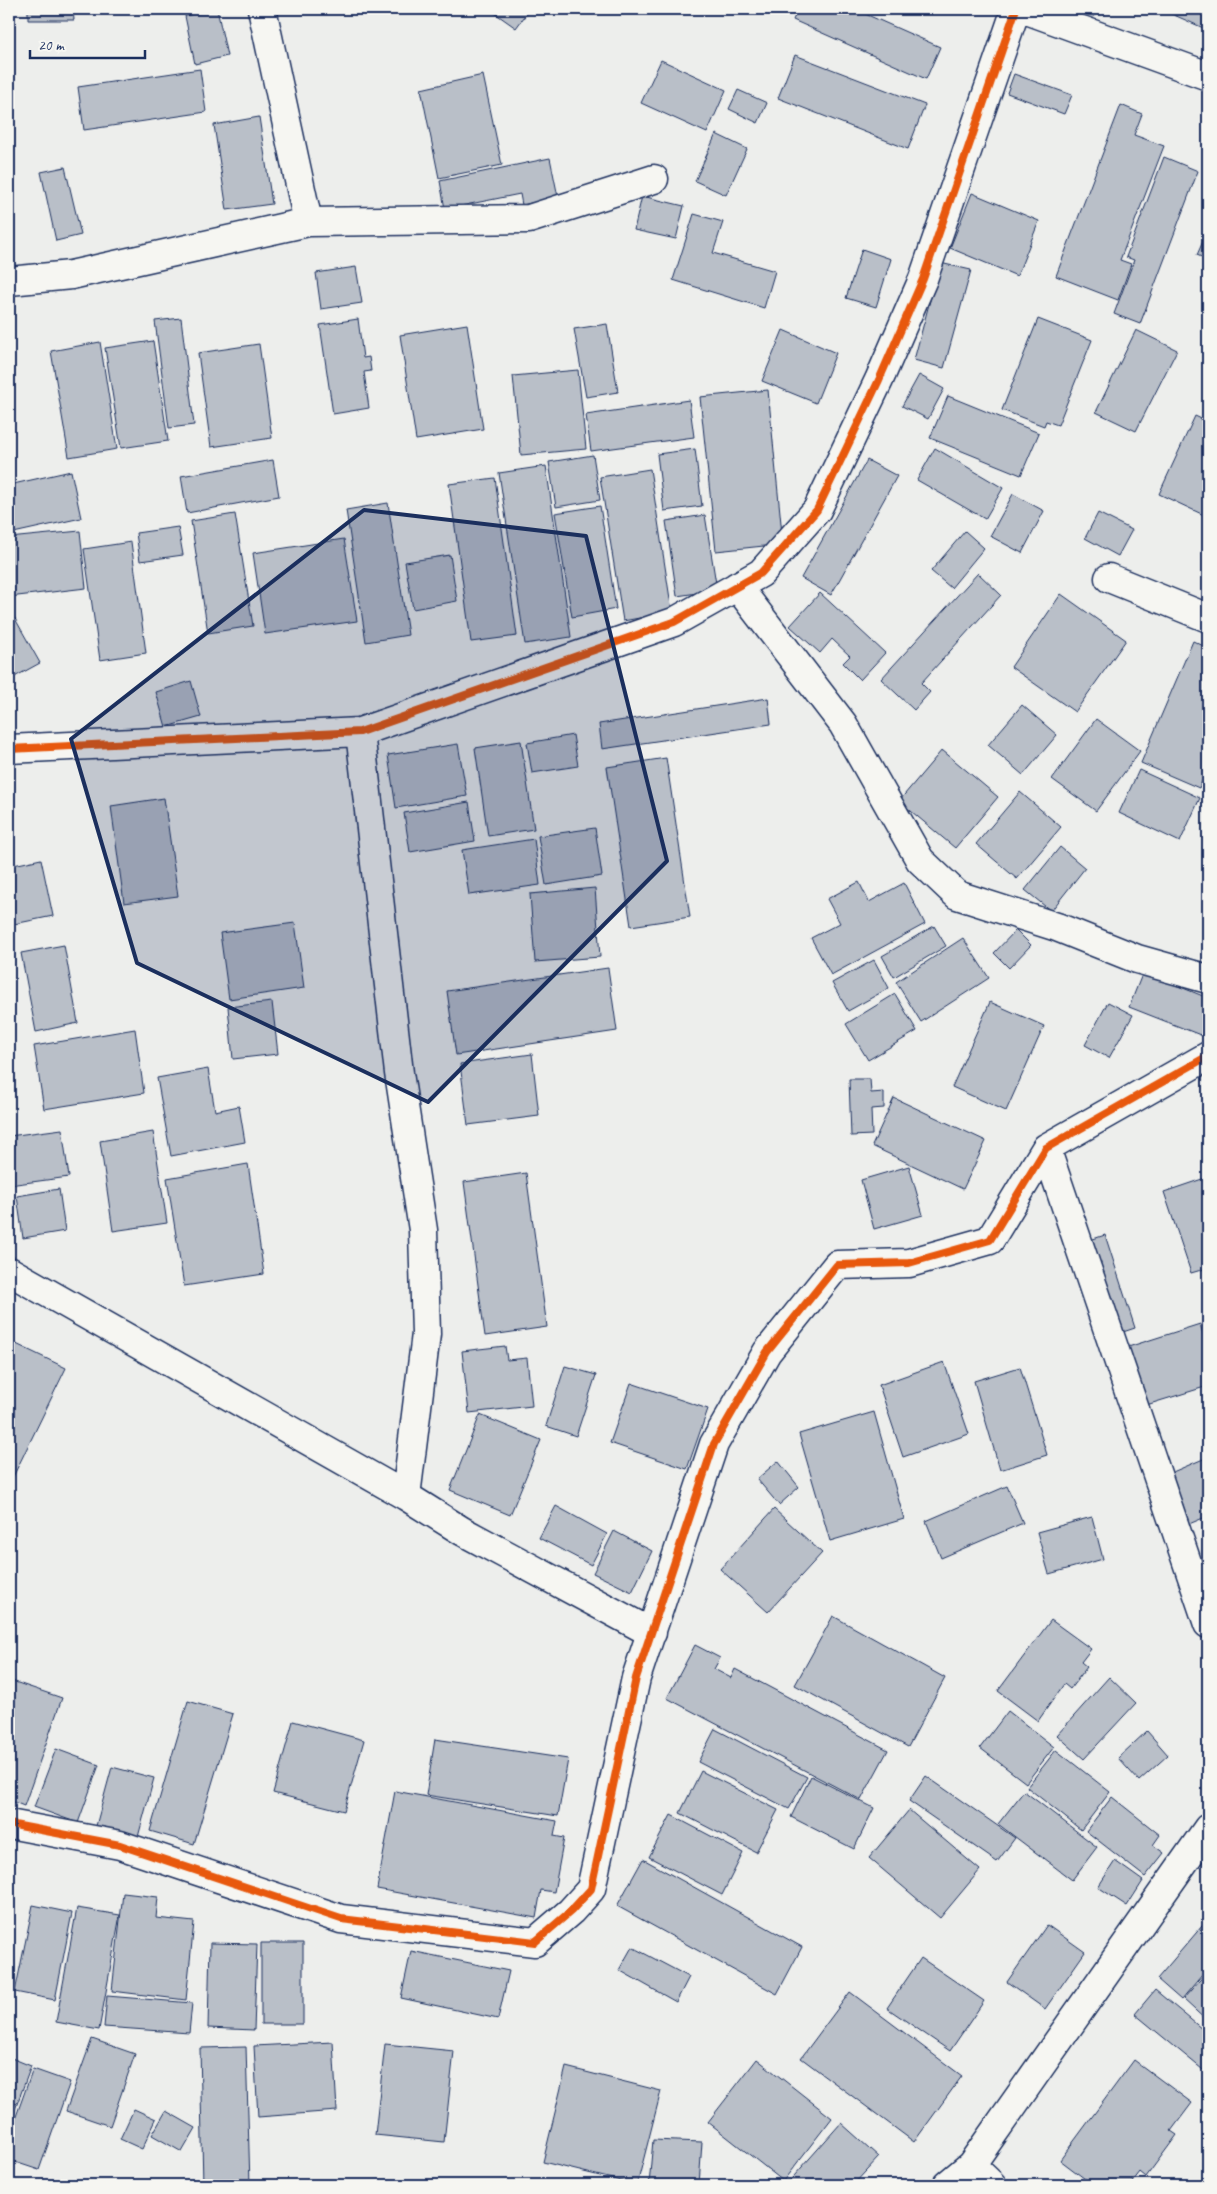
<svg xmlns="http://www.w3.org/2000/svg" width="1217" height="2194" font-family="Caveat,sans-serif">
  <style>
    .building { fill: #b9bfc8; stroke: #1b2f5e }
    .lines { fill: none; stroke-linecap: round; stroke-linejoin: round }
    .minor-casing { stroke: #1b2f5e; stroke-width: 31 }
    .minor { stroke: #f6f6f2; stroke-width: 28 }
    .cycleway-casing { stroke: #f6f6f2; stroke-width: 11 }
    .cycleway { stroke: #e8590c; stroke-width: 8 }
    .marked { fill: #1b2f5e; fill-opacity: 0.2; stroke: #1b2f5e; stroke-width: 4; stroke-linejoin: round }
  </style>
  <rect width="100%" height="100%" fill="#edeeec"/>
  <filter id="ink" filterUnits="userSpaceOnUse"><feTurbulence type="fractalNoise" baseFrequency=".02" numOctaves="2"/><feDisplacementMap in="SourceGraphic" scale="10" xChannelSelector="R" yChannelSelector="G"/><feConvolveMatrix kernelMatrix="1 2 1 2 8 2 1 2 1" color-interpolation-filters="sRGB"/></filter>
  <g filter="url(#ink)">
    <path class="building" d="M28,9h45l1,11h-46z
      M217,9l10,47 -32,8 -10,-48z
      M489,9h41l-14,19z
      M798,9h56l86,38 -14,32 -133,-59z
      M1071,9h25l-2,7z
      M1166,9h42v21l-43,-19z
      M795,55l130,50 -17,44 -130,-51z
      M661,60l65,30 -19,43 -66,-30z
      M200,69l6,43 -122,18 -6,-43z
      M1014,74l58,21 -8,19 -57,-21z
      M483,75l19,90 -63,13 -18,-89z
      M738,90l29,13 -9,20 -29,-14z
      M1121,105l21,9 -8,21 30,11 -44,114 11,4 -13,36 -62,-24z
      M259,117l13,87 -45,6 -13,-85z
      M716,134l31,15 -21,46 -31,-14z
      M1164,157l34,14 -58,153 -26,-10 20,-54 -8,-3z
      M550,158l8,39 -36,8 -2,-11 -75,15 -5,-28z
      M65,167l16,68 -25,6 -15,-69z
      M972,193l67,28 -22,55 -67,-28z
      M642,196l42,10 -8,33 -42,-9z
      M694,214l29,8 -10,31 62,18 -11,37 -91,-28z
      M1208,230v30l-11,-5z
      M862,249l29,10 -15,48 -30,-9z
      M940,263l31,7 -27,98 -30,-8z
      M356,267l6,36 -41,6 -5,-36z
      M181,318l13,107 -25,3 -14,-107z
      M358,319l5,39 6,-1 2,14 -7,1 5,36 -36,6 -13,-89z
      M1038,319l54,21 -34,85 -12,-4 -2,5 -42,-16z
      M467,324l16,105 -67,11 -16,-105z
      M607,324l11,68 -32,5 -12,-68z
      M783,330l53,23 -20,50 -54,-22z
      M1136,330l41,20 -41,81 -40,-19z
      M153,341l15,100 -47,7 -16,-100z
      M100,342l17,107 -48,8 -18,-106z
      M259,344l13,94 -61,9 -13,-94z
      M578,370l8,79 -65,6 -8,-79z
      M919,375l25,14 -16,30 -26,-13z
      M768,390l15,154 -67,7 -16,-154z
      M948,396l91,37 -18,42 -91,-37z
      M689,400l5,37 -103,14 -5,-36z
      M1195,416l13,6v95l-49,-23z
      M935,448l68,40 -18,31 -68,-39z
      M695,449l7,57 -38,5 -7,-57z
      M593,455l7,45 -44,7 -7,-45z
      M273,460l6,36 -92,17 -6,-37z
      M867,460l30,16 -66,119 -30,-17z
      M546,466l25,171 -46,7 -26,-171z
      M650,469l22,143 -49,9 -23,-144z
      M71,471l10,47 -72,16v-49z
      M495,478l22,158 -46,6 -22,-158z
      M1013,494l31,17 -22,42 -32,-17z
      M388,503l20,132 -42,7 -20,-132z
      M600,506l16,103 -44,8 -17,-104z
      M1098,513l34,17 -14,26 -33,-18z
      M235,514l18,112 -45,7 -17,-112z
      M705,515l12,75 -40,6 -11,-75z
      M178,527l5,28 -43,6 -4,-28z
      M80,531l6,57 -77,9v-59z
      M965,531l19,17 -33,40 -20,-17z
      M344,539l13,82 -92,13 -12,-81z
      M131,542l15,111 -46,7 -16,-111z
      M450,555l7,46 -44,8 -8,-47z
      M978,573l23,22 -80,88 9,9 -16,18 -33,-31z
      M820,593l65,60 -25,27 -17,-17 7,-7 -18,-17 -12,14 -30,-27z
      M1061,594l65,46 -51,72 -64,-45z
      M9,608l31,55 -31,17z
      M1193,641l15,7v119l-9,21 -58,-25z
      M191,681l10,36 -35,10 -10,-35z
      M768,698l3,26 -169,25 -3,-25z
      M1022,705l35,30 -34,40 -35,-30z
      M1096,719l44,32 -44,60 -44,-32z
      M573,735l5,31 -46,7 -5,-30z
      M521,741l13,88 -46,7 -13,-88z
      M458,744l9,52 -71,12 -8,-53z
      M942,750l56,47 -43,51 -56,-47z
      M666,758l24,159 -59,9 -24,-159z
      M1139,770l61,28 -20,44 -61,-29z
      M1020,792l41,35 -44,52 -41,-35z
      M164,798l14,98 -54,7 -13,-97z
      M469,802l6,39 -65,11 -6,-39z
      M595,828l7,48 -56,9 -8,-49z
      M534,839l6,46 -71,10 -7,-45z
      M1060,847l25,21 -34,43 -26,-21z
      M41,859l12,57 -44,9v-59z
      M859,882l10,20 35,-19 21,41 -94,51 -20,-37 29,-15 -13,-24z
      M595,888l5,69 -65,5 -5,-68z
      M295,923l9,65 -75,11 -9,-66z
      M934,926l12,20 -52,31 -12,-21z
      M1016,930l15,15 -22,23 -15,-15z
      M963,938l26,40 -68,44 -25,-40z
      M64,945l14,78 -42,9 -15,-79z
      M874,960l15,28 -41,23 -16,-28z
      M608,968l9,63 -161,24 -9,-64z
      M1143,972l65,26v40l-79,-31z
      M895,994l22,37 -49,29 -22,-36z
      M272,1002l6,52 -45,5 -5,-52z
      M990,1002l54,24 -38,85 -54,-24z
      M1108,1002l25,13 -24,43 -24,-13z
      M135,1029l9,64 -100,16 -10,-63z
      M532,1054l7,62 -71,9 -8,-61z
      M208,1069l7,42 24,-5 6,36 -74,14 -14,-78z
      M849,1079h21l1,14 13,-1v16l-13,1 1,26 -21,1z
      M894,1098l92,43 -23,48 -91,-43z
      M62,1129l7,48 -60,8v-49z
      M153,1132l14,91 -54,8 -13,-90z
      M248,1164l16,110 -80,12 -17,-108z
      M909,1166l14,49 -49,14 -13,-49z
      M526,1173l21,154 -62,9 -21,-154z
      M1208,1177v91l-17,5 -27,-81z
      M59,1189l6,42 -42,7 -6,-42z
      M1105,1235l30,93 -24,8 -30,-93z
      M1200,1324l8,27v35l-65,20 -18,-58z
      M10,1341l56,27 -57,117v-141z
      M505,1346l2,14 20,-2 5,48 -63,7 -7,-62z
      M944,1362l25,72 -66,23 -24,-72z
      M565,1366l31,9 -20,61 -30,-10z
      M1020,1367l27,88 -47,15 -26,-89z
      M631,1383l77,26 -21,60 -77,-26z
      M874,1412l30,107 -74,22 -31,-107z
      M480,1415l61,25 -31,75 -60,-25z
      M1208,1457v59l-19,8 -21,-50z
      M778,1461l21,26 -20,18 -22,-26z
      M1007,1486l16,37 -82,35 -15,-37z
      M556,1506l51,28 -16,31 -52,-27z
      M774,1509l48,44 -54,59 -48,-43z
      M1092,1517l11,42 -54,15 -12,-42z
      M614,1531l38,20 -20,41 -39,-19z
      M833,1616l112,62 -37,69 -113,-62z
      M1051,1620l40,29 -10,13 6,5 -17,22 -6,-5 -26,37 -40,-30z
      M695,1645l25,13 -6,11 17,9 4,-9 153,81 -27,50 -194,-102z
      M1109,1677l27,26 -52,56 -27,-24z
      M9,1680l53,18 -38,108 -15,-6z
      M188,1701l45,13 -39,130 -44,-13z
      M1008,1711l46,36 -28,36 -46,-35z
      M293,1721l71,19 -20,71 -71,-18z
      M715,1729l92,48 -18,32 -91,-47z
      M1147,1731l21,24 -29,26 -21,-23z
      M435,1739l133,20 -10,57 -132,-21z
      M56,1749l43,16 -21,58 -44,-16z
      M1056,1750l54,42 -29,38 -54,-43z
      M112,1767l42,11 -16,59 -42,-11z
      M701,1771l77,39 -22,42 -76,-39z
      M811,1776l63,32 -20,41 -63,-32z
      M926,1776l89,62 -18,24 -88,-61z
      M395,1791l162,30 -3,15 10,2 -10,54 -13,-2 -5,28 -159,-29z
      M1024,1791l73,56 -25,33 -74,-56z
      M1112,1797l48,38 -7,10 11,8 -19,24 -59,-46z
      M909,1810l71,60 -40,48 -71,-60z
      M671,1815l72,38 -21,42 -73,-38z
      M643,1859l159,88 -25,47 -160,-88z
      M1115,1861l28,20 -16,25 -29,-19z
      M123,1893l35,4 -2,21 38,4 -8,78 -74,-9z
      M33,1905l39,8 -17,87 -40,-8z
      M77,1908l43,7 -21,115 -43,-8z
      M1208,1919v49l-27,32 -24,-21z
      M1047,1925l38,27 -40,57 -38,-27z
      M210,1943l47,1 -3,86 -46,-2z
      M261,1943h42v81h-42z
      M632,1947l57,30 -13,25 -57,-32z
      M411,1951l98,20 -11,48 -97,-21z
      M921,1958l63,43 -34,50 -63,-43z
      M1208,1971v51l-25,-23z
      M1155,1990l53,44v40l-73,-60z
      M850,1992l112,84 -48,66 -113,-84z
      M107,1996l85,7 -3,30 -85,-6z
      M92,2039l43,15 -25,72 -44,-15z
      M333,2042l4,69 -79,6 -4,-71z
      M385,2044l69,7 -10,91 -69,-7z
      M246,2047l4,138h-47l-3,-137z
      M9,2057l22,9 -22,60z
      M757,2059l75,59 -49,63 -75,-59z
      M1134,2060l58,43 -21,28 6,4 -31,42 -6,-5 -10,13h-37l-33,-25z
      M566,2067l95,24 -24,94 -94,-23z
      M33,2069l37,13 -31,88 -30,-10v-24z
      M134,2109l22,10 -14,30 -22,-10z
      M166,2111l30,17 -14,24 -30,-17z
      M841,2123l38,34 -26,28h-67z
      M653,2140l49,2 -3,43h-50z"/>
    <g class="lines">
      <g class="minor-casing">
        <path id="minor" d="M262,9l46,213
          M1024,9l184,67
          M9,281l62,-6 237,-53 221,-3 125,-40
          M1109,578l99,40
          M737,586l106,138 77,136 37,35 100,32 80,32 71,20
          M360,732l39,341 24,157 3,104 -20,162
          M9,749l351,-17 314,-110 87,-49 56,-63 62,-130 44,-101 93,-270
          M1046,1148l162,476
          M9,1271l397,225 56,35 190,102
          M9,1824l111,21 221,74 194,23 36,-31 20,-22 45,-211 78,-234 53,-92 70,-87 72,-2 81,-23 56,-92 162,-92
          M971,2165l237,-337
          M947,2185l24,-20 21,20"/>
      </g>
      <use href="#minor" class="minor"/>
      <g class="cycleway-casing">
        <path id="cycleway" d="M9,749l351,-17 314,-110 87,-49 56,-63 62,-130 44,-101 93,-270
          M9,1824l111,21 221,74 194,23 36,-31 20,-22 45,-211 78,-234 53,-92 70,-87 72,-2 81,-23 56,-92 162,-92"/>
      </g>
      <use href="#cycleway" class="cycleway"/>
    </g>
  </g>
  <path class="marked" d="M364,510l222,26 81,325 -239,241 -291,-139 -66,-224z"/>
  <rect width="1217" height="2194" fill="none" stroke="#f6f6f2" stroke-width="30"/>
  <rect x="15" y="15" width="1187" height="2164" fill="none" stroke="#1b2f5e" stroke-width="2" filter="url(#ink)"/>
  <path d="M30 50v8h115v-8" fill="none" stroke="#1b2f5e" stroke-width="2.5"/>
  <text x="38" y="50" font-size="15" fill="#1b2f5e" stroke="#f6f6f2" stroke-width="4" paint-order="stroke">20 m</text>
</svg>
